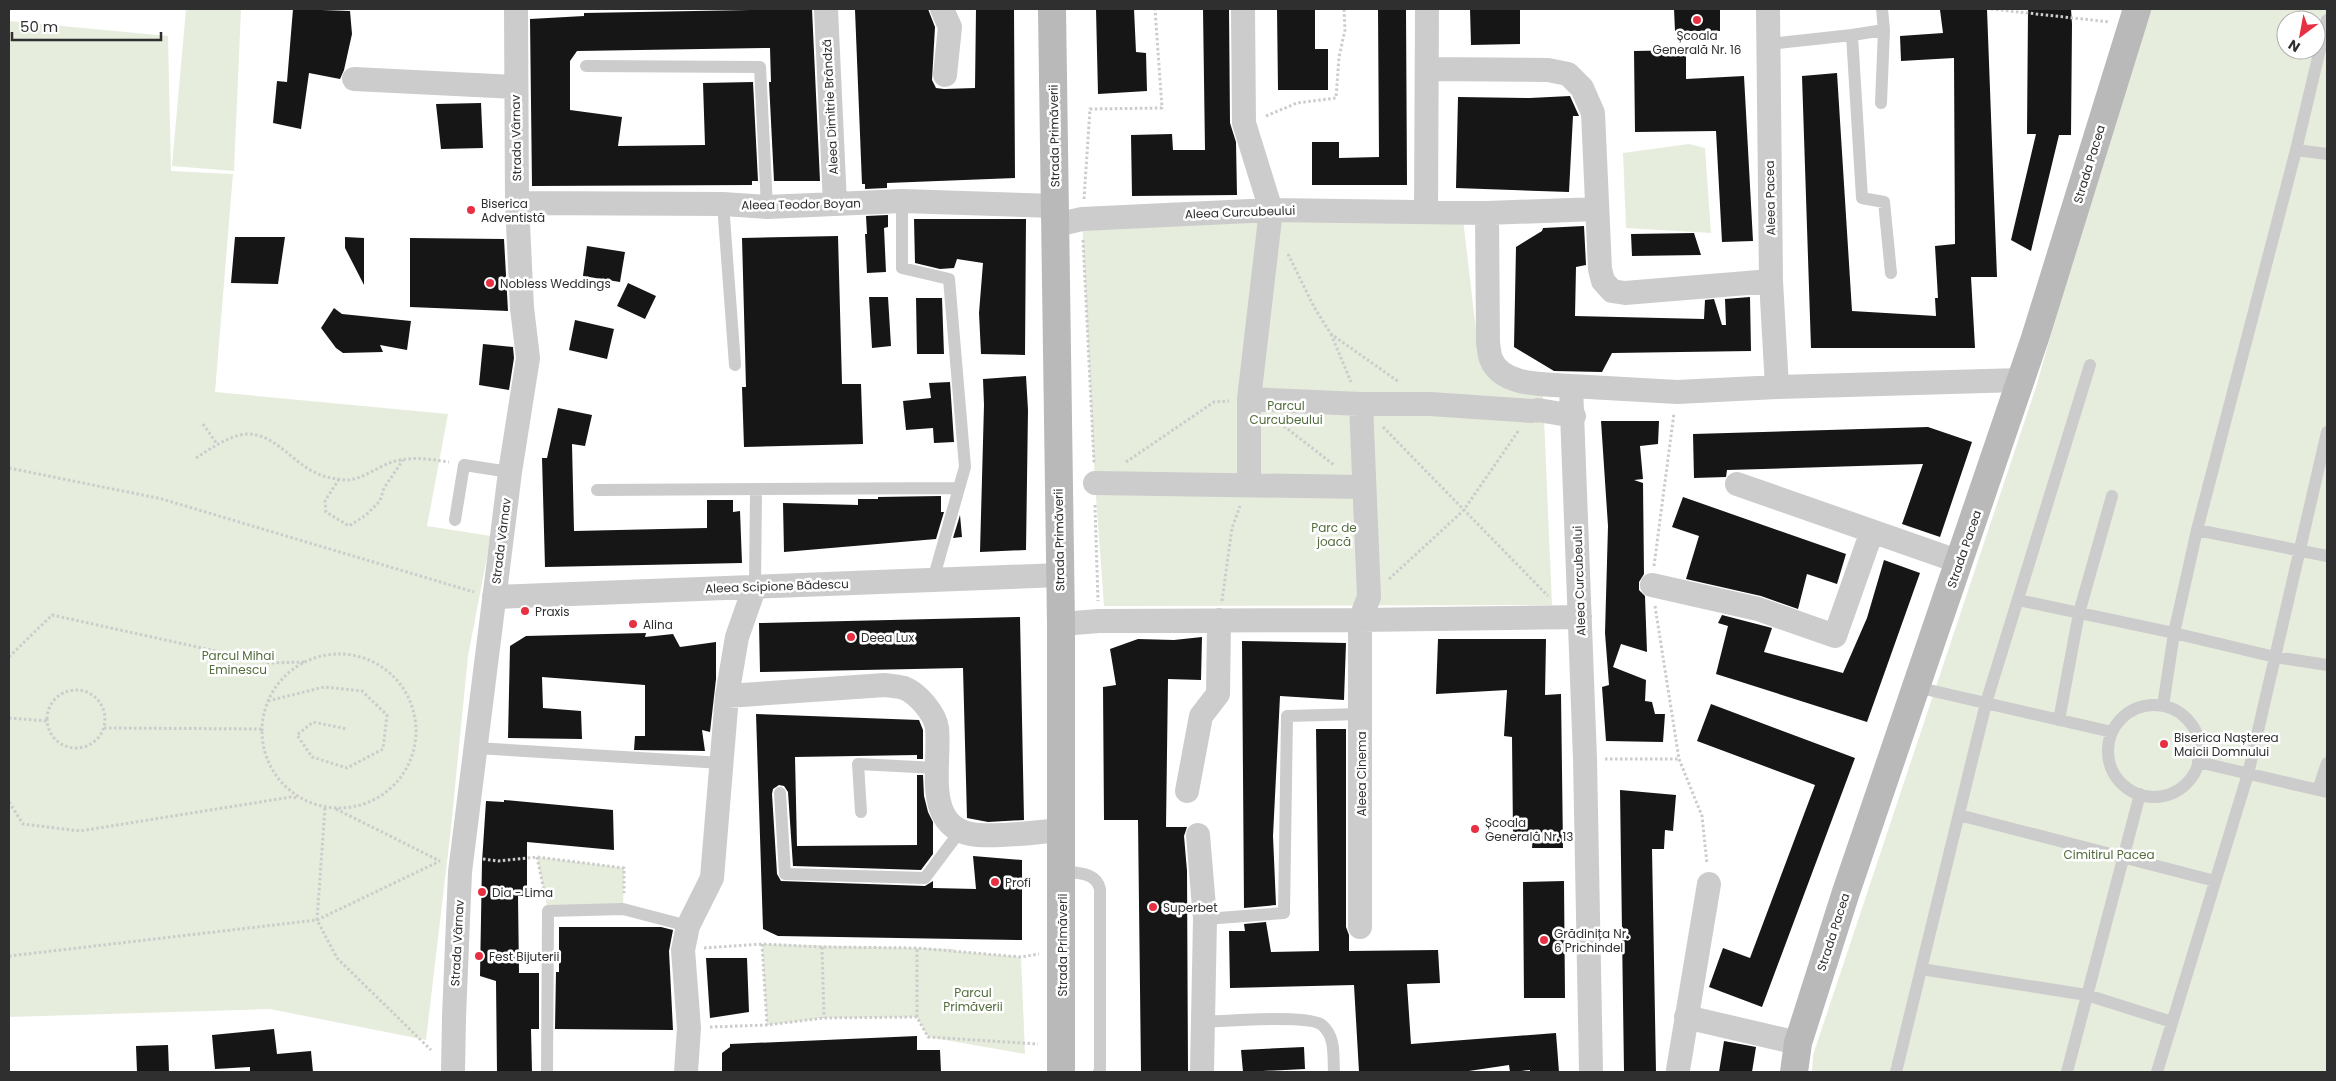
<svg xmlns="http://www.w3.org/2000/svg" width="2336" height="1081" font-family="Poppins,sans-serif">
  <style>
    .green { fill: #e6eddd; fill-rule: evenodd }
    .building { fill: #161616 }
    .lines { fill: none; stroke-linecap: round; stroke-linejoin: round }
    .path { stroke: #ccc; stroke-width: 3; stroke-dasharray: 2.5 2.5; stroke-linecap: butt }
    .lane { stroke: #ccc; stroke-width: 12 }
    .street { stroke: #ccc; stroke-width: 24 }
    .secondary { stroke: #b9b9b9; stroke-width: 28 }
    .poi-dot { fill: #e73042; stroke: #fff; stroke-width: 2 }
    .labels { text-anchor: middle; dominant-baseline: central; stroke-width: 5; stroke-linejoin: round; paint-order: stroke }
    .poi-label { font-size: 12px; fill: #2f2f2f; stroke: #fff; text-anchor: start }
    .street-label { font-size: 12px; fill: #2f2f2f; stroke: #fff }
    .park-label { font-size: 12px; fill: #536c3c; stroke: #fff }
  </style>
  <rect width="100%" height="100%" fill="#fff"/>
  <path class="green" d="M186,9h55l-7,162 -62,-5z
    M2144,9h183v1063h-515l1,-17 223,-668zM2286,20h30v30h-30z
    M9,21l159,15 3,135 62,3 -18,218 233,22 -21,112 64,10 -23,120 -17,172 -25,212 -156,-31 -261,8z
    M1689,144l16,4 6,85 -85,-5 -3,-75z
    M1082,219h381l16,137 64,38 9,211 -448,1 -9,-123z
    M537,857l87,11 -1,41 -75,2z
    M762,944l192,5v2l67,6 4,97 -97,-17 -11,-20 -93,1 -57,7z"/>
  <path class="building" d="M293,9l57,2 2,23 -8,36 -4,9 -31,-6 -8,56 -28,-6 4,-42 10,1z
    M812,9l8,172h-46l-5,-99h2l-1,-34 -193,3 -7,10v49l52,7 -4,29 87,-1 -2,-62 50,-1 5,99h-6v4l-220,1 -2,-167 54,-3v-3z
    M928,9l7,18 -3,53 4,8 8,1 31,-1 1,-79h38l1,169 -128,5v5l-22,1v-5h-3l-7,-174z
    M1096,9h38l2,43 10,1 1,38 -49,3z
    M1203,9h26l1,114 6,19 1,53 -105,1 -1,-61 41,-1 1,16h32z
    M1277,9h38v40h13v41h-50z
    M1378,9h28l1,176h-95v-43h27v16l40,-1z
    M1470,9l50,1v34l-49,1z
    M1674,9h46v22h-45z
    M1987,9l10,268h-26l4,71h-164l-9,-272 35,-3 15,238 84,5 -1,-18h3l-3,-52 20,-2 -1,-186 -53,3 -1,-25 43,-3 -3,-23z
    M2028,9h43l1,15 -1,111h-12l-28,116 -20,-11 25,-106h-9z
    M1686,50v29l58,-3 9,165 -31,1 -6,-111 -81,1 -1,-81z
    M1570,96l9,20h-6l-4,76 -113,-4 2,-91 72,1z
    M481,103l2,45 -42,1 -5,-45z
    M888,215v12l-4,1 2,44 -19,1 -2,-39h2l-1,-18z
    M914,219h112l-1,136 -44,-1 -2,-41 4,-50 -26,-4 -3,9 -14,1 -25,-6z
    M1584,226l2,39 -10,2 -1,49 129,3 1,-19 9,-1 8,26h4l-1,-26 25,-2 1,54 -139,2 -10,19 -48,-1 -40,-24 2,-100 26,-16 1,-3z
    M1694,233l7,22 -69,1 -1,-22z
    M838,236l4,148h19l2,60 -119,3 -2,-60h4l-4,-149z
    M235,237h50l-7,47 -47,-1z
    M345,237l19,1v47l-19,-37z
    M410,238l94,1 4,72 -98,-4z
    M587,246l38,6 -5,30 -37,-6z
    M628,283l28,13 -11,23 -28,-13z
    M869,297h19l3,49 -19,2z
    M916,298h26l2,56h-27z
    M334,308l8,6 69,7 -4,29 -27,-5 3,7 -40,1 -7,-5 -15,-20z
    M575,320l39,9 -7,30 -38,-9z
    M483,344l30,3 1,11 -5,32 -30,-5z
    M1026,376l2,34 -2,140 -46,2 4,-147 -1,-26z
    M950,382l4,60 -20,1 -1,-15 -27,2 -3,-29 28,-3 -2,-15z
    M558,408l34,7 -7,31 -13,-2 2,87 133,-3v-28h26v12l7,-1 2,52 -197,4 -3,-109h5z
    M1601,421h58l-1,23 -18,2 3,33 -9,1 9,3 1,91 -5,8v8l6,6 2,56 -26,-8 -8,23 33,13 -1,21 7,1 3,12h10l-2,28 -57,-1 -4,-54 7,-2 -4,-52 3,-107z
    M1928,427l44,15 -32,95 -38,-13 21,-60 -196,6 -1,7 -32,1 -1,-44z
    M941,496v16h3l-8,27 -152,13 -1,-49 75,2v-6h20v-2z
    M1683,497l163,57 -9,30 -30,-10 -9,35 -37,-13 -75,-17 13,-43 -27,-9z
    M960,515l2,22 -9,1z
    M1884,560l36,13 -53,149 -151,-48 12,-48 -10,-3 4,-8 50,13 -8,24 79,21 24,-55z
    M1020,617l4,203 -36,2 -21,-4 -4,-150 -203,4 -1,-49z
    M646,633l-1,4 28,-3 7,13 36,-5v37l-6,53 -8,-2 3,21 -71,-1 1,-14h10v-51l-103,-8 1,31 38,3 1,28 -74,-1 2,-92 16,-10z
    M1202,637l-1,43 -33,-1 -2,148h21l-3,9 3,35 1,201h-47l-3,-252h-34l-1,-133 13,-2 -6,-36 28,-10 36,1z
    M1438,639h108l-1,56 16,-1 2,154h-31l1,-15 -20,1 -1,-97 -8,-1 3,-46 -71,4z
    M1242,641l104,2 -2,57 -64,-4 -7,140 3,69 -32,3z
    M1711,704l144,54 -93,249 -53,-20 14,-39 27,10 65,-173 -118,-44z
    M756,714l163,6 4,10v29h-6v-4l-122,2 2,89 120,-1v-70h6l1,21 4,16 5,10v32l-12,16 -128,-4 -5,-74 -4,-6 -5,-1 -6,4 -1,5 5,80 4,7 144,5 8,-5v7l43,1 -3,-33 49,4v80l-244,-4 -15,-7z
    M1316,729h30v198l3,8v16l89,-1 2,33 -33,1 4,60 145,-11 3,39h-29v-2l-20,2 -1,-7 -47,7h-103l-5,-87 -124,3 -1,-57h16l-1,-7 22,-2 5,30 48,-1z
    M1620,790l56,5 -3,36 -8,-1 -1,19h-12l4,223h-32z
    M504,800l109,10 1,40 -87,-8v54h-9l1,77h20v56h-8l1,43h-35l-1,-91 -16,-5 2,-114 4,-61 18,1z
    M1564,881l1,117h-41l-1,-116z
    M559,927h102l12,3 -4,21 4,79 -118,-1 1,-57h3z
    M706,958h41l2,54 -39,6z
    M274,1029l3,25 34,-3 2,21h-63v-5l-35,2 -3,-34z
    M917,1036v14h23l1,22h-219v-19l8,-6v-3z
    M1724,1041l32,6 -4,25h-33z
    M168,1045l1,27h-32l-1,-26z
    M1304,1047l1,22 -62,3 -2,-22z"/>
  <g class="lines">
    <path class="path" d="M1991,9l119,13
      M1266,116l31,-13 39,-5 3,-41 6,-27 -1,-21
      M1084,199l6,-90 72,-1 -7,-99
      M1083,240l11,223
      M1288,254l26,53 17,27 68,48
      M1331,334l20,48
      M1280,423l54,42
      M203,424l14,20
      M1383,427l165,169
      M196,458c14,-9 28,-19 44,-23 31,-7 51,27 76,38 10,5 20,6 30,7 16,0 31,-13 46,-18 20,-6 37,-3 57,0
      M1126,462l88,-60 15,-1
      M9,468l153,31 312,93
      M339,479l-14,22 1,11 23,14 17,-11 14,-14 4,-13 19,-28
      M1095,505l3,96
      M1654,566l20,-153
      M1389,579l74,-68 56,-81
      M1222,601l10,-73 8,-22
      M1655,606l24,153 23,57 5,48
      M262 731a77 77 0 1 1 154 0a77 77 0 1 1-154 0Z
      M9,657l43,-42 218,48 34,-1
      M47 719a29 29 0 1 1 58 0a29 29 0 1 1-58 0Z
      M268,701l56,-14 38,4 25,24 -4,34 -36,19 -35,-11 -15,-22 16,-13 34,7
      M9,718l38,3
      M104,728l158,1
      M1605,759h74
      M9,802l14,22 57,7 211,-34 7,1
      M325,808l-8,112 20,38 94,92
      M336,809l104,52
      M537,857l8,39
      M483,859l15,2 39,-4 87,11v25
      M762,944l5,81
      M822,947l2,71
      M704,948l58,-4 60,3 95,1 104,9 18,-3
      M9,956l308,-36 123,-59
      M917,1017v-69
      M710,1027l57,-2 57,-7 93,-1 11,20 110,7"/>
    <path class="lane" d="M1852,35l32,-5
      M1768,44l84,-9 10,163 22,4 7,71
      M586,66l174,1 7,140
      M1881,103l3,-73 -2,-21
      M2296,150l31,4
      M902,201v67l47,11 16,188 -32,113
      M723,204l12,161
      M597,490l361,-2
      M455,520l9,-55 46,7
      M2197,530l130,26
      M755,586l1,-96
      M2018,600l156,33 101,24 52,8
      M1916,687l196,45
      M2108 751a46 46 0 1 1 92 0a46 46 0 1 1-92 0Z
      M2163,706l11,-73 23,-103 99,-380 31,-130
      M2059,720l20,-107 33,-117
      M476,748l246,15
      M2198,762l129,30
      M2318,790l9,-27
      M780,793l5,81 140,4 36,-48
      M861,812l-3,-48 78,4
      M1959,815l256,66
      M1061,871c16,2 35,1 39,18v181l-1,2
      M1205,919l79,-6 3,-197 74,-2
      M1921,969l166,26 85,27
      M1203,1022c21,-1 106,-8 119,3 14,12 11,31 12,47
      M547,1072l1,-161 75,-2 65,17
      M1896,1072l90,-369 104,-338
      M2067,1072l73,-278
      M2157,1072l91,-298 79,-342"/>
    <path class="street" d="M826,9l9,195
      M942,9l8,18 -5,48
      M1243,9l1,114 27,87 -22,189v86
      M1768,9l3,272 6,106 243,-7
      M1427,69l121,1 20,4 14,14 11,25 7,156 3,12 9,10 13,2 146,-12
      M354,79l161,8
      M517,203l206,1 44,3 135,-6 154,5
      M1426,211l1,-202
      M1487,213l110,-4
      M1056,225l26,-6 189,-9 216,3 1,130c1,5 1,11 3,16 11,28 55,25 80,27l14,373 6,313
      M1571,386l106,6 100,-5
      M1249,399l112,5h69l102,7 6,-1 36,6
      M1095,483l268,4
      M1737,484l223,78
      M1652,585l106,24 77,27 37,-105
      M494,597l566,-22
      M1061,624l38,-3 261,-1 220,-3
      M727,696l158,-11c5,1 13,1 19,3 13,5 31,25 33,40 4,37 -16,102 41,107 26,2 57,-3 84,-5
      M1187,791l14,-75 17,-22 1,-74
      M1198,835l7,84 -3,153
      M1360,927v-307l9,-23 -8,-193
      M1686,1017l112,26
      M1678,1070l31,-186
      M453,1072l1,-55 6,-145 50,-400 18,-114 -6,-50 -5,-105 -1,-194
      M686,1072l3,-44 -6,-78 5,-24 24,-48 15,-182 10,-59 18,-51"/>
    <path class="secondary" d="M1052,9l9,615v448
      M1794,1072l4,-29 48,-151 189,-554 102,-329"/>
  </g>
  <g class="poi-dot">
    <circle cx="1697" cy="20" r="5"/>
    <circle cx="471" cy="210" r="5"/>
    <circle cx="490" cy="283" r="5"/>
    <circle cx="525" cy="611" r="5"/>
    <circle cx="633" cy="624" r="5"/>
    <circle cx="851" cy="637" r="5"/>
    <circle cx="2164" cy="744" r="5"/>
    <circle cx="1475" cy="829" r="5"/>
    <circle cx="995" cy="882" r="5"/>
    <circle cx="482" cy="892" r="5"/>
    <circle cx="1153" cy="907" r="5"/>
    <circle cx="1544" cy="940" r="5"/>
    <circle cx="479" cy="956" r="5"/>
  </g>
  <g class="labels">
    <g class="poi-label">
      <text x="1697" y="35" text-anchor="middle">Școala<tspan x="1697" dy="14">Generală Nr. 16</tspan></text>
      <text x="481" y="203">Biserica<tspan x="481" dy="14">Adventistă</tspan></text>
      <text x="500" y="283">Nobless Weddings</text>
      <text x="535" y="611">Praxis</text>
      <text x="643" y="624">Alina</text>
      <text x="861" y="637">Deea Lux</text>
      <text x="2174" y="737">Biserica Nașterea<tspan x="2174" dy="14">Maicii Domnului</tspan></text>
      <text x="1485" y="822">Școala<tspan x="1485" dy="14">Generală Nr. 13</tspan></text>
      <text x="1005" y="882">Profi</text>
      <text x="492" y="892">Dia - Lima</text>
      <text x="1163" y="907">Superbet</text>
      <text x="1554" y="933">Grădinița Nr.<tspan x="1554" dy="14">6 Prichindel</tspan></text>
      <text x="489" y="956">Fest Bijuterii</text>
    </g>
    <g class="street-label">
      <text transform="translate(830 107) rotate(-93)">Aleea Dimitrie Brândză</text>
      <text transform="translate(1054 136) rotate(-91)">Strada Primăverii</text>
      <text transform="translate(516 138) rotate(-91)">Strada Vârnav</text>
      <text transform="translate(2089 164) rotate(-73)">Strada Pacea</text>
      <text transform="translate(1770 198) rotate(-91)">Aleea Pacea</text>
      <text transform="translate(801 204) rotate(-1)">Aleea Teodor Boyan</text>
      <text transform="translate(1240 212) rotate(-2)">Aleea Curcubeului</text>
      <text transform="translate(1059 540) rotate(-91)">Strada Primăverii</text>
      <text transform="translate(501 541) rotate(-83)">Strada Vârnav</text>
      <text transform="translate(1964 549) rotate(-71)">Strada Pacea</text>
      <text transform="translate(1579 581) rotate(-92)">Aleea Curcubeului</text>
      <text transform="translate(777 586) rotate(-2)">Aleea Scipione Bădescu</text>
      <text transform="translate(1361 774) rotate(-90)">Aleea Cinema</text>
      <text transform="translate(1833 932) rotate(-72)">Strada Pacea</text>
      <text transform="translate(457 943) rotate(-87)">Strada Vârnav</text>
      <text transform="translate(1062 945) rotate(-90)">Strada Primăverii</text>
    </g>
    <g class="park-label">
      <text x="1286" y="405">Parcul<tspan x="1286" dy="14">Curcubeului</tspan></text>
      <text x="1334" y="527">Parc de<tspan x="1334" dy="14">joacă</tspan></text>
      <text x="238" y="655">Parcul Mihai<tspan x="238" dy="14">Eminescu</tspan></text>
      <text x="2109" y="854">Cimitirul Pacea</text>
      <text x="973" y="992">Parcul<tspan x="973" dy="14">Primăverii</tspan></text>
    </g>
  </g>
  <rect width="2336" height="1081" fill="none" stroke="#2f2f2f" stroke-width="20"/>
  <g transform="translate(2301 35) rotate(212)"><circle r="24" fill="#ffffff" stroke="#acacac"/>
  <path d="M0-4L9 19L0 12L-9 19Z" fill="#e73042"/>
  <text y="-8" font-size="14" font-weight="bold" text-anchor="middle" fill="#2f2f2f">N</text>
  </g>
  <path d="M12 32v8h149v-8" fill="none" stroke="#2f2f2f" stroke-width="2.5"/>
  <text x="20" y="32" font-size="15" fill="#2f2f2f" stroke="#ffffff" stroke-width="4" paint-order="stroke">50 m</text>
</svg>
